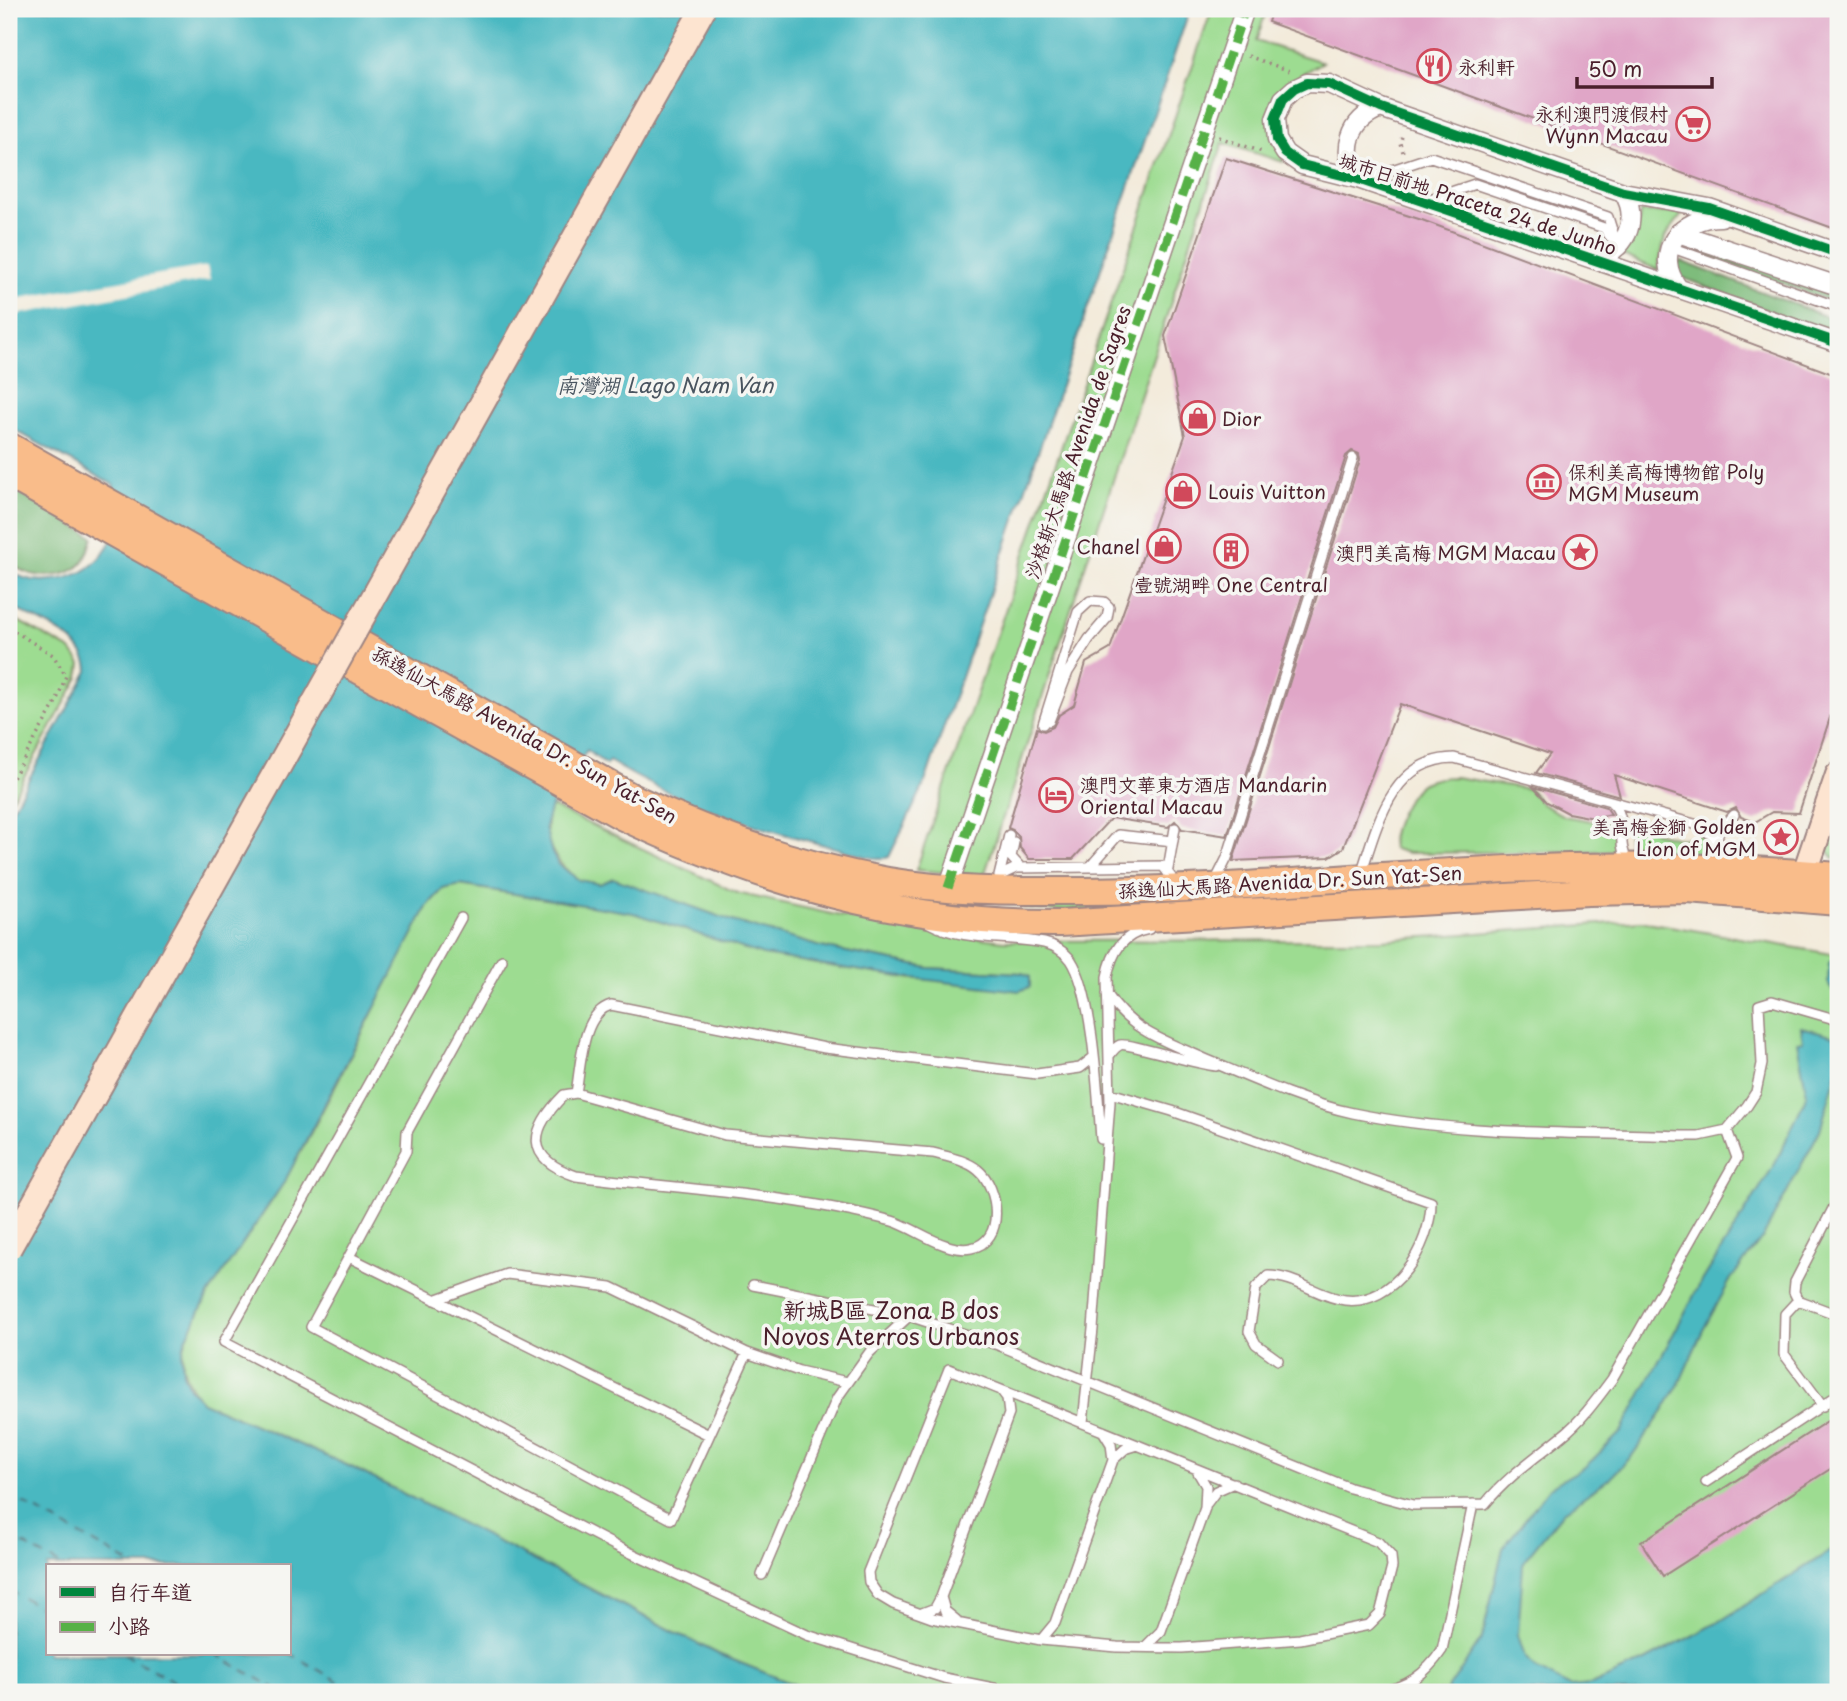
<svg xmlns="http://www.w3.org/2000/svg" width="1847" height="1701" font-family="'Playpen Sans','LXGW WenKai TC',sans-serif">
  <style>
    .green { fill: #9ddc91; stroke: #747e5e; stroke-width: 2; fill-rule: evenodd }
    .forest { fill: #7ebc7b; stroke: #646e53; stroke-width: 2 }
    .water { fill: #49b8c1; stroke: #4a6c76; stroke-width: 2; fill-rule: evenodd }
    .pier { fill: #f3ebdb }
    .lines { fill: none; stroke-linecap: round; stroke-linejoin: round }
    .ferry { stroke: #4a5560; stroke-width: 2; stroke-dasharray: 9 7; stroke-linecap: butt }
    .building { fill: #e0a6c7 }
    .lane-casing { stroke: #9e8583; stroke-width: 12 }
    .street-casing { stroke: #9e8583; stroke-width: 21 }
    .secondary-casing { stroke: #9e8583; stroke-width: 28 }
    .primary-casing { stroke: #9e8583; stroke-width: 30 }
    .path { stroke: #9e8583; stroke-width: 3.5; stroke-dasharray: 2 5; stroke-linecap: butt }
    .lane { stroke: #fff; stroke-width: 9 }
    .street { stroke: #fff; stroke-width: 18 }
    .secondary { stroke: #fde4d0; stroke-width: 24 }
    .primary { stroke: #f9bc8a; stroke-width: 26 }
    .secondary-bridge-casing { stroke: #9e8583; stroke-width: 28; stroke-linecap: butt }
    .secondary-bridge { stroke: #fde4d0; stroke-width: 24 }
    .quiet { stroke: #57b146; stroke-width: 9; stroke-dasharray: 18 9; stroke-linecap: butt }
    .cycleway-casing { stroke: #f6f6f2; stroke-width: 15 }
    .cycleway { stroke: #00873e; stroke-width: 10 }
    .labels { text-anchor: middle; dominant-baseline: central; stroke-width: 7; stroke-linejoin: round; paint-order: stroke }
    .poi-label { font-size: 19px; fill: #4a1f2b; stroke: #f6f6f2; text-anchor: start }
    .street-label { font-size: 19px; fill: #4a1f2b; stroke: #f6f6f2 }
    .water-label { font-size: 21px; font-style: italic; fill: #4a5560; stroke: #f6f6f2 }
    .quarter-label { font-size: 23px; fill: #4a1f2b; stroke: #f6f6f2 }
  </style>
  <rect width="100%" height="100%" fill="#f6f6f2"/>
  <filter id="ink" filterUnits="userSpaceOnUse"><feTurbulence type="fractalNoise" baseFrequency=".0143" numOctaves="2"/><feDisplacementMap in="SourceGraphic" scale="14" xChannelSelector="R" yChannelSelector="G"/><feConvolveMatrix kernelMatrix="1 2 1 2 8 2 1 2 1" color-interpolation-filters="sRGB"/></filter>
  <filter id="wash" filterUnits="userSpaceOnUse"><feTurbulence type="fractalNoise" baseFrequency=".00686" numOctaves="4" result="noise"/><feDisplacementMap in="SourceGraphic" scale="28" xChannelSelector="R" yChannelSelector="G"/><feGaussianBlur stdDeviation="1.57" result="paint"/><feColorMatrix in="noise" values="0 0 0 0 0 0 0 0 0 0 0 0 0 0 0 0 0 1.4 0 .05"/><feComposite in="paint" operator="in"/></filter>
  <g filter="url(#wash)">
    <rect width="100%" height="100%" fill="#f3ebdb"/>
    <path class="green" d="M1212,9h55l-11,32 67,21 -24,14 -17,15 1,71 -60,-19 -239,733 -68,-6z
      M1640,212l43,1 -18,24 -7,33 -40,-17c12,-11 22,-25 22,-41z
      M9,616l62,34 10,14 -2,13 -70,127z
      M1455,777l74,12 13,15 22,12 45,8 6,8 1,19 -208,2 -15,-4c-8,-14 16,-59 30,-66 10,-5 22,-6 32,-6z
      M551,806l186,87 144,32 123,16 379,-1 258,-19 197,34v591l-119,76 -74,39 -54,24 -36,7h-742l-95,-38 -367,-187 -149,-65c-16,-18 -25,-38 -16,-62 22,-60 69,-108 100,-162 51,-89 93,-183 142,-273l15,-16 17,-4 117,19 2,-24c-26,-18 -40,-43 -28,-74zM612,879l120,42 89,26 108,21 93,5 -109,6 -107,-17z
      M1838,816v41l-4,1 -7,-8z
      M1634,819l9,1 11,12 28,7 21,-5 8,10 1,9h-83l-1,-26z
      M1651,876l-595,35 -32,-3 3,-5 521,-25z"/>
    <path class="forest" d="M1692,243l146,46v15l-154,-57z
      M1678,260l160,61v17l-160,-62z
      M9,487l84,50c-3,9 -5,20 -11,26 -17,19 -58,16 -73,-2z"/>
    <path class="water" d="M9,9h1181l-266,776 -35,72c-15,5 -37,-5 -53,-9 -79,-20 -157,-44 -227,-87l-3,4 -19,-15 -36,56 -6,21 7,26 7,12 20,15 21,4 13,-6 119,43 89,26 108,21 93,5 8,3v11l-11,4 -132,-16 -124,-20 -130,-42 -173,-28 -17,4 -15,16 -143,276 -77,114 -23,46 -3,16 1,16 6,15 13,14 149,65 367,187 95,38h-804v-877l79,-144c0,-33 -54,-52 -79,-65v-36c12,9 27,12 42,10 51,-3 60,-40 80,-80l-19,-9 2,-6 -105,-58zM47,1566h242v88h-242z
      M1838,955v42l-10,-14 1,-20z
      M1801,1027l34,9 3,32 -18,62 -57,107 -32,42 -28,51 -24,54 -15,26 -33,47 -21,21 -47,34 -37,46 -3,7 -5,70 7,22 13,13 32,17 21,-2 54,-24 74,-39 119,-76v146h-392l36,-54 21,-90 47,-61 36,-21 35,-34 78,-146 77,-124 31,-67 -10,-53 6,-1z"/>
    <path class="pier" d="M207,266l3,14 -201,36v-16z"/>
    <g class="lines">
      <path class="ferry" d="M9,1495l126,71
        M9,1536l53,30
        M9,1590l38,21
        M289,1653l68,39
        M124,1654l70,38
        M215,1654l67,38"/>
    </g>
    <g id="blocks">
      <path class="building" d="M1272,9h566v221l-570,-208z
        M1226,158l196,62 416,156v317l-39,120 -27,-1 -17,10 -14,-5 -5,-9 -9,4 -113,-37 6,21 -84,-23 14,-19 -150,-50 -57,144 -14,9 -96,4 127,-401 -1,-6 -7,-3 -6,5 -119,380 -45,-7 -7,-8 -7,6 -57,-9 -38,41h-44l-9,-11 -1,-11 -6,-7 -5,-2 29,-100 7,3 9,-4 6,-12 15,-10 12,-42 24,-14 75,-213 -20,-100z
        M1533,787l73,20 5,7 -17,4 -26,-5 -21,-11z
        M1838,1414v50l-175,112 -22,-34z"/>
    </g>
  </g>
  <g filter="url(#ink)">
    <use href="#blocks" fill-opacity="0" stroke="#9e8583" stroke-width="2"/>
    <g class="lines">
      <g class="lane-casing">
        <path id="lane" d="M1365,179l66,-22 177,60 9,29
          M1427,200l48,-16 129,44 7,10
          M1670,247l168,60
          M1043,724l35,-112 12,-11 14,1 5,5 -2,11 -18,21 -21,33 -19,49
          M1612,803c17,15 3,40 16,58
          M1014,842l-3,15 10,11
          M1717,844l1,-11 16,-18
          M1090,867l28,-32 55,6
          M1168,869l7,-41
          M1361,874c16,-49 31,-115 93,-116l244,67 16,12 12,28
          M999,876l17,-8 147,-2 14,19
          M999,876l10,-41
          M1215,882l12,-24 126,-400
          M461,918l-237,424 392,204 191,89 137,43 69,14
          M929,923c36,19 76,12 115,20 10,2 21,9 27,17 22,33 27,138 30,179
          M502,960l-95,172 -1,19 -95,176 360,192 76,-166
          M1107,994c22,36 60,48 96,64 45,19 102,45 150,55 107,22 219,19 328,23h18l28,-6 20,-24 9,-14 6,-28 -3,-59 13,-4 66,19
          M1109,1056c3,-4 6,-9 11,-11 7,-3 77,20 96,21
          M576,1093l-12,2c-35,35 -40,63 12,81 103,13 215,18 316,45 24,7 53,32 79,27 35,-6 28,-61 7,-78 -12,-10 -30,-13 -45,-17l-208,-18 -149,-42c5,-27 5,-79 35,-88l214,43 212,26 43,-6 14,-11
          M1110,1093l62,18 259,91c0,44 -37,104 -86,98 -27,-3 -49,-24 -77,-24l-12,12 -7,43 7,13 22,16
          M1838,1199l-43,83 -1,10 4,8 40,15
          M349,1257l360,178
          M753,1285l156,31 89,29 352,143 63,17 72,-1c23,-28 50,-46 77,-68 20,-16 35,-37 50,-57l125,-221 -10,-28
          M435,1300l72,-26 104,13 136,66 52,18 48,11
          M1798,1300l-13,14 -1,40 39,52
          M949,1369l429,173 13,14 1,11 -12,47 -11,11 -69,14 -118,9 -65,-1 -76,-7 -109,-22 -39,-14 -15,-9 -9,-13 -1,-10z
          M1083,1422l10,-93 17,-227 -3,-125c5,-25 15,-43 42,-48
          M1113,1460l12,-11 13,-4
          M1706,1482l132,-87
          M1207,1503l9,-12 18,-8
          M762,1575l75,-177 32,-45 40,-37
          M941,1597l4,14 11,9
          M922,1613l13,-5 6,-11 68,-183 -2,-16 -6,-8
          M1041,1640l14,-17 58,-163 -2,-16 -8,-13
          M1145,1647l16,-16 44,-123 1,-22 -10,-17
          M1378,1692c29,-4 48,-18 64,-42l31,-146"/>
      </g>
      <g class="street-casing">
        <path id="street" d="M1358,179c-18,-28 -9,-60 23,-71
          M1678,233l160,53
          M1838,253l-129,-45 -86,-16 -242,-84 -52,-24 -22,-1 -13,6 -11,10 -8,20 2,21 8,13 17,12 56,14 480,164
          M1593,259c32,-6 48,-39 30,-67
          M1679,289c-28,-37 1,-72 42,-72
          M948,888l297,-879"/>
      </g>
      <g class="secondary-casing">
        <path id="secondary" d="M1799,890l39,-115"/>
      </g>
      <g class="primary-casing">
        <path id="primary" d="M9,446l623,351c82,39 167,68 256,84 65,11 130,10 196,10 136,-1 269,-15 405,-21 116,-6 233,-4 349,6
          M9,475l612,341c143,67 281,108 439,107l529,-31 99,-2 150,12"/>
      </g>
      <path class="path" d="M1248,56l42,15
        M1219,137l46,16
        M1403,152l-3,-9 3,-10
        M9,628l44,27 13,21 -10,26 -47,83"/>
      <use href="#lane" class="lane"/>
      <use href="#street" class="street"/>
      <use href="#secondary" class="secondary"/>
      <use href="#primary" class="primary"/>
      <g class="secondary-bridge-casing">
        <path id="secondary-bridge" d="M9,1248l694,-1239"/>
      </g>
      <use href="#secondary-bridge" class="secondary-bridge"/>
      <path class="quiet" d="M948,888l297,-879"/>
      <g class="cycleway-casing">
        <path id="cycleway" d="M1838,253l-129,-45 -86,-16 -242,-84 -52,-24 -22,-1 -13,6 -11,10 -8,20 2,21 8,13 17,12 56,14 480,164"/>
      </g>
      <use href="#cycleway" class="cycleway"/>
    </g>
  </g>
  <defs>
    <g id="restaurant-ring" transform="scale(1.75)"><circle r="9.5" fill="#f6f6f2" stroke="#d1495b" stroke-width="1.5"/><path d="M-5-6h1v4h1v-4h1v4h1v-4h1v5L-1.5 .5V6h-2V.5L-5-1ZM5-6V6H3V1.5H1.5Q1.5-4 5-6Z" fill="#d1495b"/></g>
    <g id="supermarket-ring" transform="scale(1.75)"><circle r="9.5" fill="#f6f6f2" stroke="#d1495b" stroke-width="1.5"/><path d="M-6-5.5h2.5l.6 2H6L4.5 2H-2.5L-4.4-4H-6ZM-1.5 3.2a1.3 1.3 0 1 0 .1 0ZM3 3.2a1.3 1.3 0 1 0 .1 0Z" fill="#d1495b"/></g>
    <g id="shop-ring" transform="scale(1.75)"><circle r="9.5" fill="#f6f6f2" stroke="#d1495b" stroke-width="1.5"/><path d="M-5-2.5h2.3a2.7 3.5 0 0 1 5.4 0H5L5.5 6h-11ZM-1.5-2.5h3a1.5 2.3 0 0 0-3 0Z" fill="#d1495b"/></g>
    <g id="museum-ring" transform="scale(1.75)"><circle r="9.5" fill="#f6f6f2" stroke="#d1495b" stroke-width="1.5"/><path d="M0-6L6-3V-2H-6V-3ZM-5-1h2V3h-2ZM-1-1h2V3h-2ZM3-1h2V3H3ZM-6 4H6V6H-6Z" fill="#d1495b"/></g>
    <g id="building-ring" transform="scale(1.75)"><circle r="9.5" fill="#f6f6f2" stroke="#d1495b" stroke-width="1.5"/><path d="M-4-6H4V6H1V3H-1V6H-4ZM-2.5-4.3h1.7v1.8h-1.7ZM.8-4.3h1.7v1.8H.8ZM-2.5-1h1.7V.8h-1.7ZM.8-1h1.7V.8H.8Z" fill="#d1495b"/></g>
    <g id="sight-ring" transform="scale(1.75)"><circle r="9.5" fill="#f6f6f2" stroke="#d1495b" stroke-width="1.5"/><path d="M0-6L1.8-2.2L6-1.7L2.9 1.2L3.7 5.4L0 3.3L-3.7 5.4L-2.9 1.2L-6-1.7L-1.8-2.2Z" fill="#d1495b"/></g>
    <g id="hotel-ring" transform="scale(1.75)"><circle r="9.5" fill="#f6f6f2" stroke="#d1495b" stroke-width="1.5"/><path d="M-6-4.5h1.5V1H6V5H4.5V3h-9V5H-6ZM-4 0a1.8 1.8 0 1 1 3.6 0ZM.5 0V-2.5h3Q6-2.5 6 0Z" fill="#d1495b"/></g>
  </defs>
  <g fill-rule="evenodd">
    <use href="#restaurant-ring" x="1434" y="66"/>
    <use href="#supermarket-ring" x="1693" y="124"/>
    <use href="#shop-ring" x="1198" y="418"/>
    <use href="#museum-ring" x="1544" y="482"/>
    <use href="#shop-ring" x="1183" y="491"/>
    <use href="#shop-ring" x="1164" y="546"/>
    <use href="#building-ring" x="1231" y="551"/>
    <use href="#sight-ring" x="1580" y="552"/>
    <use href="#hotel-ring" x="1056" y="795"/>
    <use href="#sight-ring" x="1781" y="837"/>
  </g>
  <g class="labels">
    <g class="poi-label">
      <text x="1458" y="66">永利軒</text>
      <text x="1668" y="113" text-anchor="end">永利澳門渡假村<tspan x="1668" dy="22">Wynn Macau</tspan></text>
      <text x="1222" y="418">Dior</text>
      <text x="1568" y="471">保利美高梅博物館 Poly<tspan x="1568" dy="22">MGM Museum</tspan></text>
      <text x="1208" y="491">Louis Vuitton</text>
      <text x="1140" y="546" text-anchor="end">Chanel</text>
      <text x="1556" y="552" text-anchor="end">澳門美高梅 MGM Macau</text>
      <text x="1231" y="584" text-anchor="middle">壹號湖畔 One Central</text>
      <text x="1080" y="784">澳門文華東方酒店 Mandarin<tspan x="1080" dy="22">Oriental Macau</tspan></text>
      <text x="1756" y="826" text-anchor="end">美高梅金獅 Golden<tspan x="1756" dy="22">Lion of MGM</tspan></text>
    </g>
    <g class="street-label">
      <text transform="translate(1478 203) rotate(18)">城市日前地 Praceta 24 de Junho</text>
      <text transform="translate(1077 442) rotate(-71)">沙格斯大馬路 Avenida de Sagres</text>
      <text transform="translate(525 734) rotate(29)">孫逸仙大馬路 Avenida Dr. Sun Yat-Sen</text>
      <text transform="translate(1290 881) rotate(-3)">孫逸仙大馬路 Avenida Dr. Sun Yat-Sen</text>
    </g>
    <g class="water-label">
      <text x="665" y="384">南灣湖 Lago Nam Van</text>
    </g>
    <g class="quarter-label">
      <text x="891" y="1309">新城B區 Zona B dos<tspan x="891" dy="26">Novos Aterros Urbanos</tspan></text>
    </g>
  </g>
  <rect width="1847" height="1701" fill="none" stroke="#f6f6f2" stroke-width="35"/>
  <rect x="46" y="1564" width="245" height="91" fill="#f6f6f2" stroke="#b1a0a2" stroke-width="2"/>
  <rect x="60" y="1587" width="35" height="10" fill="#00873e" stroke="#b1a0a2" stroke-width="2"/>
  <text x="108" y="1600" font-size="21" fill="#4a1f2b">自行车道</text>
  <rect x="60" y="1622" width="35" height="10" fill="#57b146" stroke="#b1a0a2" stroke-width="2"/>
  <text x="108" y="1634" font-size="21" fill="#4a1f2b">小路</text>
  <path d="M1577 77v10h135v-10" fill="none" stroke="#4a1f2b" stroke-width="3.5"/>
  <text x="1588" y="77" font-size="21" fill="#4a1f2b" stroke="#f6f6f2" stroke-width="5" paint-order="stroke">50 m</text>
</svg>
